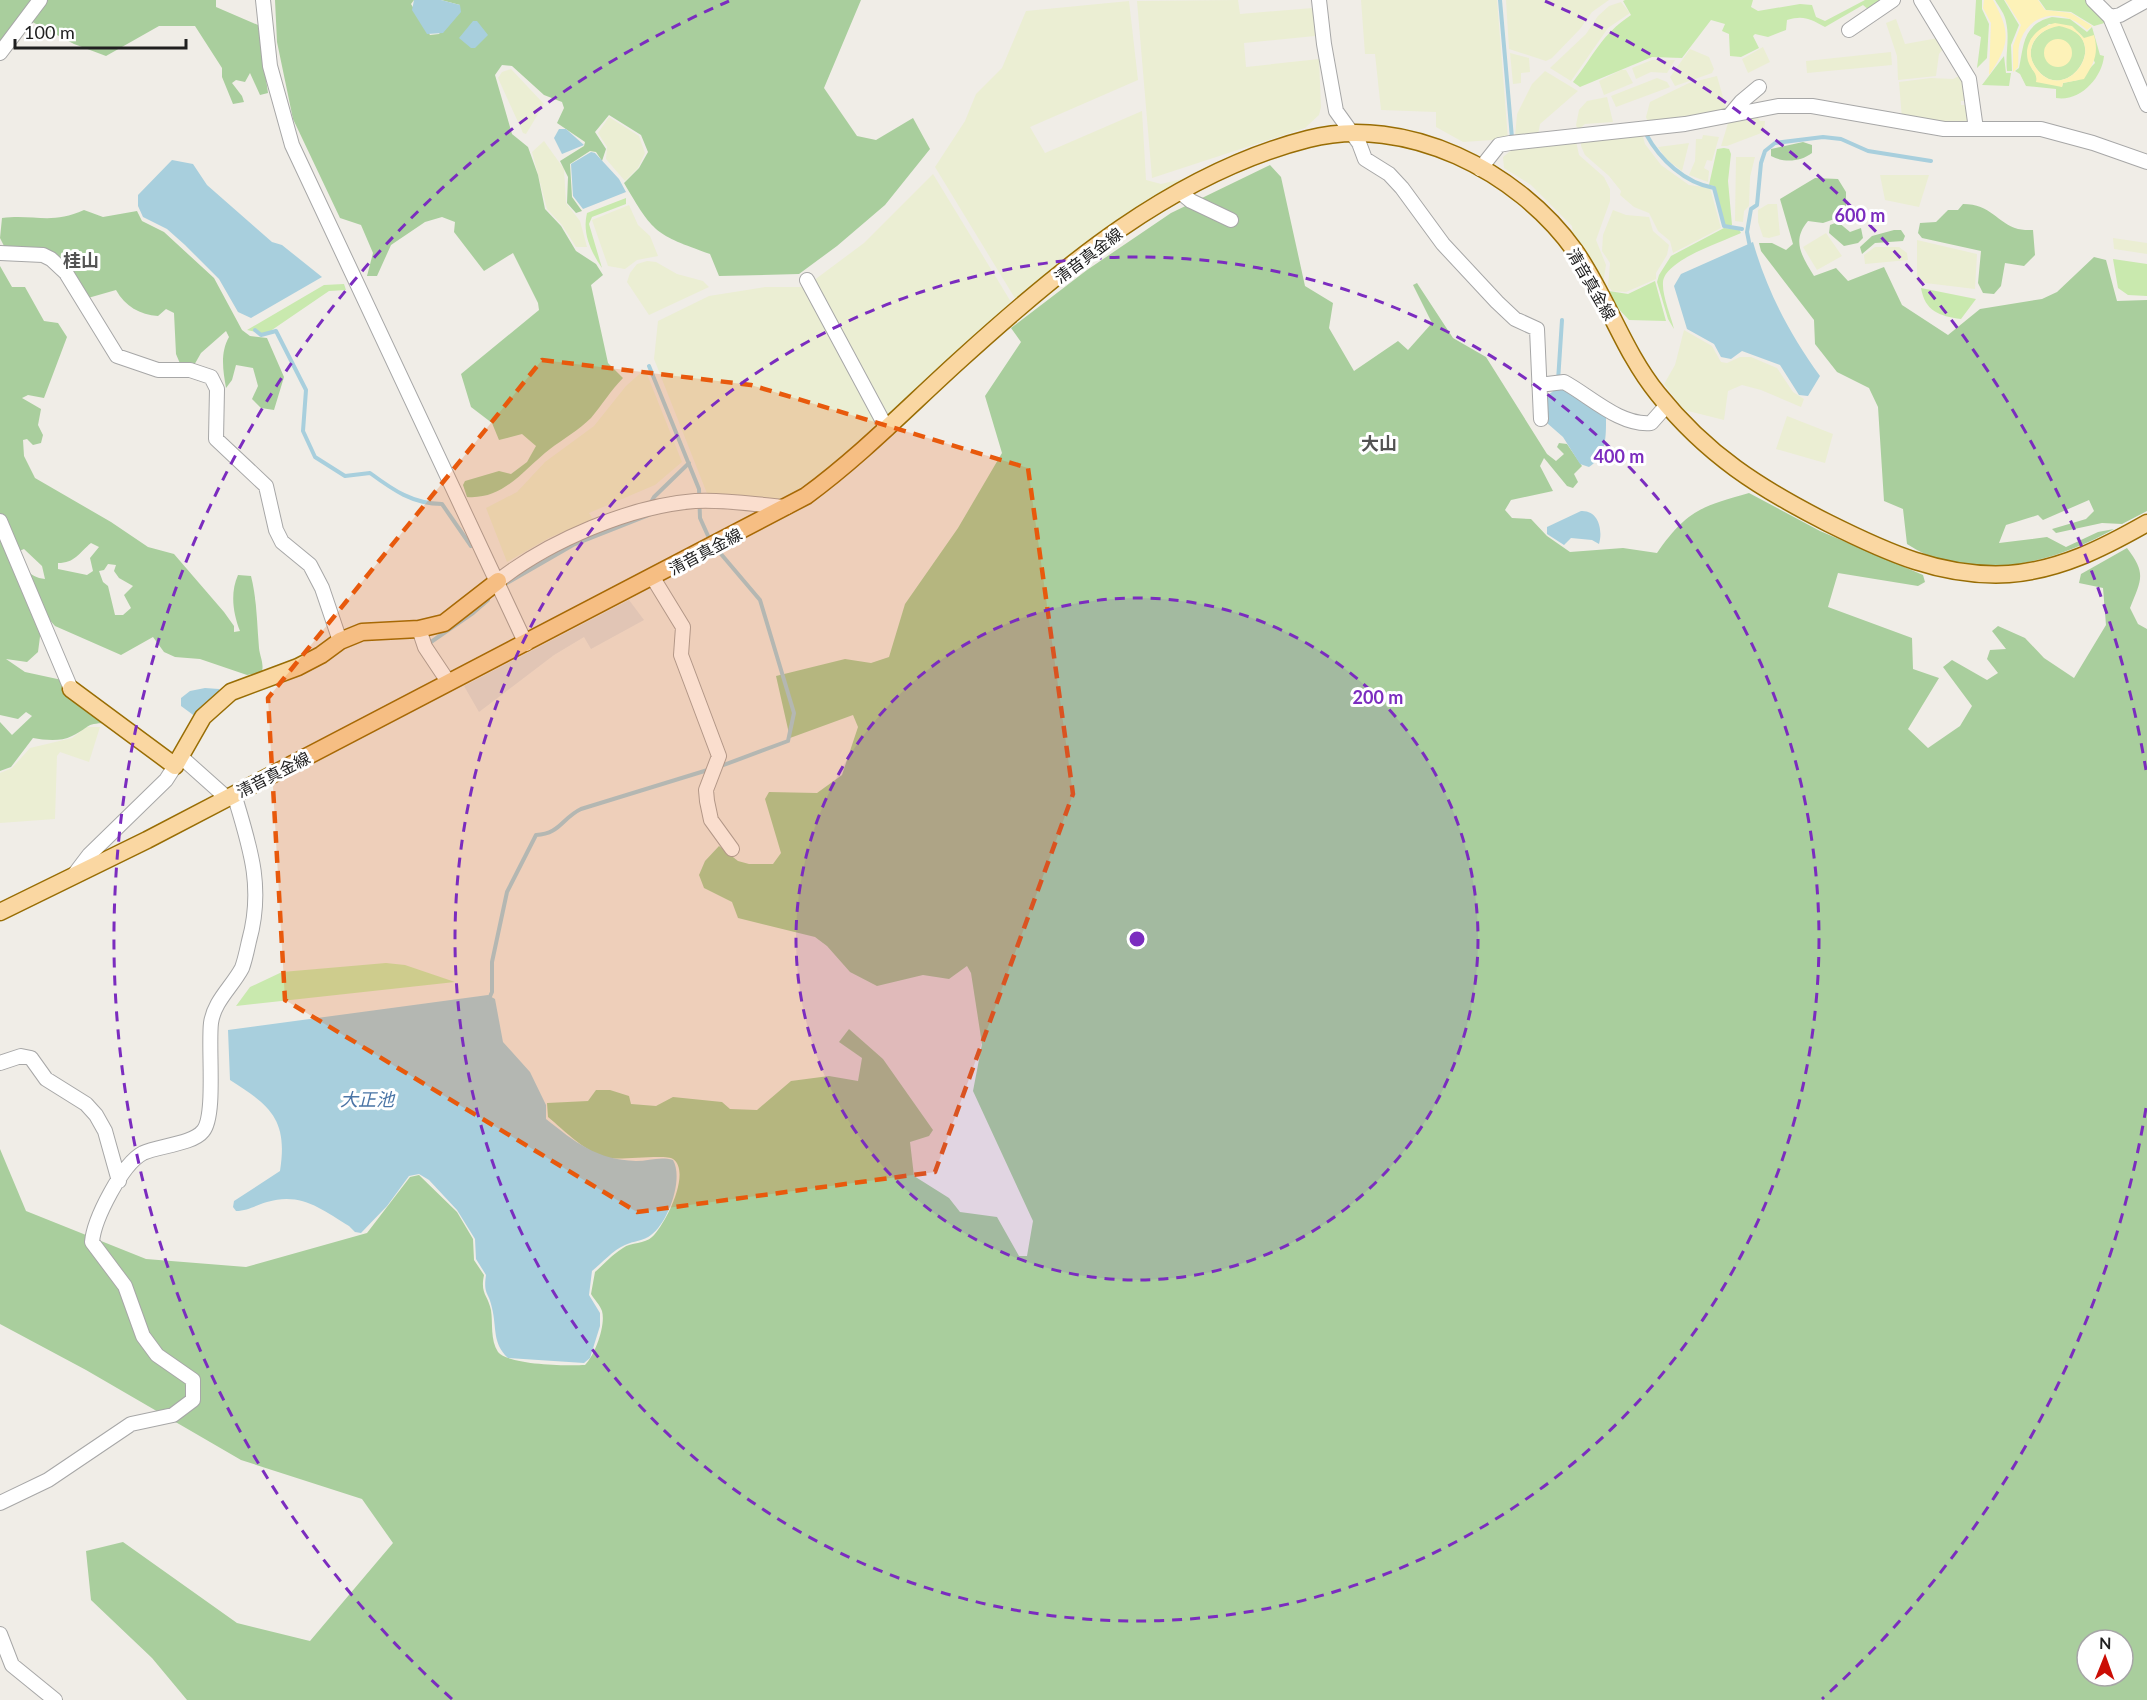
<svg xmlns="http://www.w3.org/2000/svg" width="2147" height="1700" font-family="Lato,'Noto Sans JP',sans-serif">
  <style>
    .farmland { fill: #ebeed3 }
    .grass { fill: #c9e9ae; fill-rule: evenodd }
    .forest { fill: #a9ce9d; fill-rule: evenodd }
    .sand { fill: #fdf2b8; fill-rule: evenodd }
    .parking { fill: #e0e0e0 }
    .water { fill: #a8cfdd }
    .lines { fill: none; stroke-linecap: round; stroke-linejoin: round }
    .stream { stroke: #a8cfdd; stroke-width: 4 }
    .minor-casing { stroke: #a7a7a7; stroke-width: 16 }
    .major-casing { stroke: #986d04; stroke-width: 19 }
    .minor { stroke: #fff; stroke-width: 14 }
    .major { stroke: #fad7a2; stroke-width: 16 }
    .marked { fill: #e8590c; fill-opacity: 0.2; stroke: #e8590c; stroke-width: 4.5; stroke-dasharray: 12 8; stroke-linejoin: round }
    .ring { fill: none; stroke: #7b2cbf; stroke-width: 3; stroke-dasharray: 10 8 }
    .labels { text-anchor: middle; dominant-baseline: central; stroke-width: 6; stroke-linejoin: round; paint-order: stroke }
    .street-label { font-size: 16px; fill: #202020; stroke: #fff }
    .neighbourhood-label { font-size: 18px; font-weight: bold; fill: #535353; stroke: #fff }
    .water-label { font-size: 18px; font-style: italic; fill: #4b75a6; stroke: #fff }
    .centre { fill: #7b2cbf; stroke: #fff; stroke-width: 3 }
    .ring-label { font-size: 18px; text-anchor: middle; font-weight: bold; fill: #7b2cbf; stroke: #fff; stroke-width: 6; stroke-linejoin: round; paint-order: stroke }
  </style>
  <rect width="100%" height="100%" fill="#f0ede7"/>
  <path class="farmland" d="M1238,0l2,14 73,-6 2,28 -71,7 2,24 73,-8 2,48 -2,8 -14,13 -153,50 -15,-177z
    M1361,0h136l11,139 -45,3 -27,-15v-15l-55,-2 -6,-56h-10z
    M1506,0h103l-17,12 -12,17 -28,29 -6,3 -37,-12z
    M1129,1l9,79 -108,47 15,26 97,-42 4,69 15,4 38,-9 -183,125 -81,-133 30,-46 11,-27 26,-26 24,-57z
    M1621,2l9,11 -22,15 -37,53 -21,-13 36,-34 12,-18 11,-10z
    M1896,19l9,25 33,-6 6,10 -5,6 -3,22 -38,4 -1,-24 -11,-33z
    M1763,47l7,15 -22,11 -6,-14z
    M1690,49l19,8 5,12 -2,4 -37,13 -5,-9z
    M1891,52l1,13 -85,8 -1,-12z
    M1510,53l19,5 1,14 -9,1v10l-8,1z
    M1652,60h23l-8,13 -16,-1 -15,7 -4,-11z
    M511,69l33,35 -18,30 -3,-1 -25,-55 4,-6z
    M1621,70h5l7,13 -29,12 -5,-14z
    M1545,71l33,20 -38,33 -2,11 -23,2 2,-23 15,-30z
    M1961,75l7,26h-7v4h7l2,17 -4,3 -64,-6 -3,-37 32,-4 22,1z
    M1717,76l9,32 -44,11 -34,3 -2,-5 4,-15 4,-2 35,-17z
    M1657,78l10,4 3,5 -54,20 -5,-11z
    M1607,97l6,25 -28,2 -7,6 -2,-5 3,-15 8,-9z
    M609,117l30,19 6,17 -7,15 -13,13 -19,-22 1,-12 -9,-14z
    M1758,118l2,3h5l-1,11 -37,14h-6l8,-26z
    M1642,133l3,11 16,21 28,20 21,3 11,40 -48,25 -3,-12 -12,-10 -9,-18 -15,-6 -14,-12 1,-4 -12,-15 -24,-21 -4,-9v-4z
    M1703,135l16,2 -7,24 -5,-1 -3,8 5,3 -1,11 -19,-7 6,-14 1,-22h6z
    M544,141l20,28 2,34 14,18 7,26h-11l-14,-22 -15,-16 -15,-57z
    M1576,141l3,14 25,22 6,12v12l-14,39 10,25 -3,19 -30,-50 -1,-8 -41,-41 -27,-17 -1,-11 11,-9z
    M1689,143l-7,28 -16,-12 -8,-12z
    M1736,157h19l-5,20 -1,29 -5,5 -1,11 -8,-1z
    M933,174l78,128 -126,115 -72,-136 51,-38z
    M1880,175h49l-10,32 -34,-7z
    M1768,204h9l3,31 -11,3 -6,-1 -5,-15v-12z
    M629,205l9,20 12,11 8,20 -21,4 -12,9 -17,-3 -16,-46z
    M1613,210l13,5 23,2 4,14 16,14 -2,10 -11,18v6l-30,13 -14,-1 -4,-5 2,-23 -8,-12 1,-16z
    M1826,233l16,23 -25,14 -14,-23z
    M2113,238l34,5v11l-33,-5z
    M1917,240l60,14 -2,35 -58,-7z
    M1875,247h24l8,6 1,7 -43,4 -1,-9z
    M647,261l9,1 21,12 26,7 6,6 -60,28 -22,-33 3,-9 7,-9z
    M765,287h40l76,139 -44,37 -53,36 -8,3 -68,-6 -54,-137 4,-38 51,-25z
    M1684,330l28,16 9,16 6,1 13,-6h11l26,11 16,24 11,7 -3,8 -40,-17 -19,-5 -14,6 -4,29 -40,-10 -20,-26 11,-19z
    M645,369l37,93 -27,23 -66,28 4,6 -44,19 -42,24 -21,-54 31,-16 28,-30 49,-36 32,-40z
    M1787,416l46,18 -8,29 -49,-14z
    M86,727h14l-11,35 -29,-10 -3,4 -2,63 -55,4v-50l12,-5 18,-20 42,-10z"/>
  <path class="grass" d="M1625,0h128l-2,7 7,4 42,-7 12,1 4,12 9,4 40,-21h18l-13,11 -7,-6 -38,22c-15,-8 -21,-12 -38,-7l-1,10 -18,7 -13,-3 -2,2 6,12 -18,9 -11,-1 -1,-22 -7,-3 3,-7 -14,-4 -29,38 -30,-1 -72,30 -7,-5c22,-28 27,-46 58,-67l-8,-14z
    M1976,0h6v9l7,15 -2,34 -10,10 4,-31 -7,-3z
    M1995,0h9l15,25 -8,20 1,26h-5c-2,-16 3,-33 -1,-49 -1,-8 -7,-15 -11,-22z
    M2039,0h48l21,22 -14,4 -23,-14 -25,-2z
    M2052,17l18,2 17,13 5,-5 8,28 4,1c-2,22 -24,46 -48,42v-9l-30,-3 -6,-12 -5,-3 4,-3c5,-24 4,-44 33,-51zM2049,24c33,3 34,10 46,39l-17,17 -15,3 -1,4 -24,-11 -6,-7 -5,-17 4,-13z
    M2059,25c58,12 6,84 -23,43 -14,-19 2,-39 23,-43z
    M2004,56l2,17h5l-2,13 -27,-1z
    M1724,148l5,1 2,5 -3,27 4,44h-8l-10,-39 -5,-1 8,-36z
    M626,198v6l-34,13 -3,7 13,44c-11,-16 -20,-35 -15,-55z
    M1724,228l15,1 2,4c-19,9 -76,27 -78,49 -1,14 8,34 11,47l-6,-10 -11,-37 2,-7 12,-19z
    M2113,259l34,5v32l-19,-1 -10,-7z
    M1655,281l11,40 -37,-1 -17,-18 -3,-11 19,3z
    M344,284l2,6 -17,1 -63,43 -19,-4 77,-45z
    M1921,288l55,11 -15,20c-22,-3 -36,-8 -40,-31z
    M386,963l19,2 50,17 -219,24 14,-19 32,-15z"/>
  <path class="forest" d="M0,0h216v7l42,18 10,68 -8,2 -10,-22 -5,9 -9,-2 -4,3 10,13 2,6 -11,2 -11,-27v-9l-27,-42h-36l-53,30 -32,-12 -51,-27 -23,30z
    M275,0h139l-3,4 19,31 9,-1 21,-29 -19,-5h420l-37,88 33,48 19,4 37,-22 17,31 -45,56 -48,41 -38,28 -80,2 -9,-22c-55,-20 -56,-20 -86,-71l15,-15 9,-16 -7,-17 -32,-20 -14,17 11,17 -4,12 -6,-9 -6,-1 -20,13 2,33 10,14 -6,2 -9,-10 1,-26 -8,-16 24,-15 1,-4 -28,-19 7,-15 -2,-6 -18,-7 -32,-29 -10,-1 -7,10 17,59 16,13 10,28 7,34 16,17 15,25 20,13 7,11 -12,10 17,78 15,15c-12,12 -21,27 -32,40 -12,12 -28,21 -41,31 -26,20 -46,51 -83,48l-4,-12 2,-4 34,-10 12,3 16,-12 9,-16 -14,-12 -23,6 -7,-17 -21,-16 -10,-33 78,-64 -1,-7 -25,-50 -29,18 -30,-39 1,-10 -13,-5 -17,5 -34,23 -14,31h-10l6,-23 -12,-28 -21,-7 -47,-99 -16,-77z
    M1803,142l9,3v8c-12,9 -28,10 -41,3v-7z
    M1270,165l11,12 24,109 28,17 -4,25 25,43 44,-30 10,9 24,-27 -19,-38 4,-2 36,55 33,19 61,97 9,7 8,-7 -7,-7 2,-4 8,1 15,22 -8,8 4,8 -5,6 -6,-2 -23,-28 -4,8 13,25 -42,9 -6,10 7,8 19,1 16,17 23,16 53,-4 34,5c29,-42 45,-47 92,-60l71,38 103,44 2,7 -7,4 -80,-13 -10,34 84,31 1,31 26,9 -31,51 20,19 32,-22 12,-20 -29,-39 9,-7 35,20 11,-7 -11,-14 3,-9 16,-1 -14,-18 6,-5 27,12 19,20 30,20 32,-53 -3,-37 -24,-5 2,-9 46,-26c20,26 14,32 3,60l8,16 9,5v1071h-1960l-35,-42 -61,-58 -5,-49 37,-9 114,81 73,18 83,-98 -31,-44 -121,-39 -155,-90 -86,-46v-175l26,62 120,48 100,8 121,-34 43,-56 9,-2 38,37 16,27 1,21 10,15c-4,19 4,20 7,35 2,13 -1,30 7,42 11,13 69,14 87,13 10,-10 21,-40 17,-54 -2,-6 -8,-12 -11,-17l4,-22c9,-8 18,-18 28,-24 8,-6 22,-4 29,-11 13,-12 40,-65 21,-78 -6,-5 -50,1 -64,-1 -22,-4 -44,-27 -61,-41l-1,-14 41,-2 8,-11h14l19,6 2,8 25,2 17,-9 49,5 8,7 27,1 34,-29 38,-5 29,5 4,-23 -23,-16 10,-13 34,30 50,71 -4,6 -19,6 4,34 35,22 11,14 37,5 22,39h8l6,-35 -60,-130 9,-47 -11,-71 -4,-7 -18,13 -26,-4 -46,11 -27,-14 -23,-26 -12,-9 -77,-19 -6,-16 -28,-14 -5,-13 6,-14 14,-15 19,15 11,3h24l8,-11 -16,-54 4,-7 48,1 25,-18 16,-48 -5,-12 -63,23 -14,-62 69,-17 26,4 18,-6 16,-53 53,-76 44,-75 -17,-57 36,-54 -10,-14 76,-58 84,-57zM2087,1640h36v36h-36z
    M1815,178l23,1 8,13v23l-23,8 -15,-2c-17,20 -6,35 6,55l22,-8 12,13 36,-14 18,38 46,30 32,-26 62,-10 15,-7 37,-35 12,3 11,41 30,-1v211l-25,13 -20,-1 -46,10 -4,-4 34,-10 8,-8 -5,-11 -46,20 -5,-5 -32,10 -7,18 48,-6 19,10 32,-15 16,-3c-60,34 -145,57 -207,15l-4,-35 -19,-8 -6,-94 -9,-19 -32,-16 -22,-28 -1,-24 -53,-69 -2,-8h13l14,7 7,-6 -13,-45z
    M1963,204c28,0 34,19 55,25 4,1 10,1 15,1l2,25 -11,11 -19,-3 -4,23 -7,8 -11,-1 -5,-10 3,-32 -59,-13 -4,-5 2,-10 16,-1 12,-12h10z
    M84,210l19,7 34,-6 5,10 22,11 50,46 28,52 8,6 17,2 17,39 -10,33 -13,-2 -9,-9 6,-13 -5,-18 -17,-3 -4,15 -6,8c-3,-18 -6,-35 3,-51l-3,-6 -25,22 -8,14 -12,-1 -5,-12 -2,-41 -8,-4 -8,7c-18,-1 -33,-10 -42,-26l-28,8 -19,-27 -49,-22 -16,-3 -4,-8 2,-20c33,-4 49,7 82,-8z
    M1838,222l12,10 11,-4 2,10 -5,5 -14,3 -15,-13 1,-8z
    M1894,230h7l4,6 -2,5 -28,2 -13,11 -2,-7 12,-11z
    M0,266l12,21h13l19,34 14,2 9,14 -23,61 -16,-3 -6,3 19,11 -3,16 5,10 -2,8 -8,2 -6,-6 -4,1 1,16 11,22 76,44 37,25 26,7 50,58 10,14v6l6,-1c-7,-18 -10,-38 -2,-56l13,1c6,24 6,48 8,72 1,9 5,15 3,24l-15,3 -47,-16 -25,-2 -11,-5 -11,-15 -32,18 -66,-29 -8,-9 -6,12 -3,23 -11,10 -21,-3 19,13 37,8 49,43c-28,0 -18,3 -39,13 -12,6 -27,4 -39,2l-22,29 -11,4v-49l12,13 20,-19 -6,-4 -8,7 -18,-4zM91,543l8,4 -9,11 3,13 -6,4 -29,-6v-6c17,0 21,-10 33,-20zM24,549l18,17 3,13c-17,-2 -22,-12 -28,-27zM108,564l8,1 -2,6 5,7 14,8 -9,9 7,13 -8,7h-8l-7,-29 -5,-4 -4,-11 5,-1z"/>
  <path class="sand" d="M1984,0h9c18,33 17,44 -4,75l2,-52 -8,-15z
    M2005,0h33l7,10 26,3 21,13 -5,4c-20,-20 -54,-21 -66,9 -4,9 -2,18 -3,28l-5,5v-26l8,-21z
    M2055,23l17,3 12,12 10,-3c5,19 0,28 -10,44l-21,4 -1,4 -26,-5c2,-9 -5,-12 -8,-21 -5,-19 9,-34 27,-38zM2059,26c58,11 6,83 -23,42 -14,-20 2,-39 23,-42z
    M2044 53a14 14 0 1 1 28 0a14 14 0 1 1-28 0Z"/>
  <path class="parking" d="M629,600l15,20 -53,29 -7,-12 -30,18 -75,57 -15,-26z"/>
  <path class="water" d="M414,0h27l19,5 1,7 -18,21 -16,1 -15,-24z
    M473,21h4l11,14 -13,13h-4l-12,-10z
    M559,129h7l18,16 -22,9 -8,-16z
    M591,152l4,1 24,26 7,13 -43,17 -10,-13 -2,-32z
    M172,160l21,4 14,21 65,57 10,3 40,32 -71,41 -13,-6 -19,-33 -34,-34 -18,-16 -24,-12 -5,-11v-11z
    M1753,242c14,49 37,93 67,134l-12,20 -9,-1 -19,-30 -38,-14 -11,8 -10,-2 -7,-13 -27,-15 -13,-43 7,-12z
    M1557,388h6l43,28c0,20 1,39 -17,51l-9,-3 -17,-27 -16,-14v-27z
    M1581,511c18,-1 22,20 18,33l-7,-4 -21,-2 -7,7 -17,-11v-7z
    M205,688l14,1 1,4 -24,24 -15,-11v-8l9,-7z
    M488,995l7,4 8,43 27,30 16,33v14c29,23 51,41 90,42 13,0 24,-5 37,-1 11,19 -5,63 -22,75 -7,6 -18,6 -26,10 -12,5 -23,18 -33,26l-3,24 11,18v13l-10,32 -6,5 -76,-5c-16,-15 -11,-30 -16,-50 -3,-16 -9,-13 -6,-33l-10,-16 -1,-20 -18,-29 -28,-30 -10,-6 -10,2 -22,30 -26,27 -6,-1 -6,-6c-28,-17 -48,-34 -82,-24 -11,3 -19,9 -31,9l-3,-4 1,-6 46,-30c8,-51 -9,-65 -50,-91l-2,-50z"/>
  <g class="lines">
    <path class="stream" d="M1500,0l12,138
      M1646,134c14,26 39,49 68,54l10,38 18,3
      M1750,247l-3,-15 4,-23 6,-4 4,-42 4,-12 10,-8 48,-6 18,2 27,12 63,10
      M255,330l6,5 15,-4 30,59 -3,41 12,26 30,19 25,-3c23,17 43,31 72,31l29,42
      M649,366l50,123 1,29 9,20
      M1558,381l4,-61
      M650,504l4,-7 35,-34
      M507,583l66,-38 76,-30
      M428,644l45,-31 15,-13
      M721,766l67,-25 6,-28 -34,-113 -39,-46
      M488,1001l4,-9v-30l15,-70 29,-57c24,-1 26,-17 45,-26l130,-40"/>
    <g class="minor-casing">
      <path id="minor" d="M263,0l7,66 22,79 234,499
        M1319,0l5,44 12,67 23,32 6,16 24,15 13,14 41,56 54,58 18,17 22,10 4,90
        M1921,0l48,79 7,50
        M2093,0l17,17 37,88
        M2110,17l10,-2 27,-15
        M1849,30l44,-30
        M0,53l40,-53
        M1730,115l11,-13 18,-15
        M1480,169l19,-24 11,-2 175,-19 93,-18h34l132,23h97l52,14 54,19
        M1180,192l11,9 40,19
        M0,253l43,2 8,4 15,14 51,83 41,14h32l21,7 6,12 -1,50 50,47 10,44 6,12 28,23 12,23 18,53
        M807,280l80,149
        M1539,385l25,-3c26,14 56,44 87,41l16,-18
        M0,521l71,168
        M653,578l30,49 -2,28 38,101 -13,34 1,11 4,19 21,29
        M498,581c51,-40 132,-75 197,-80 30,-2 62,4 92,6
        M419,629l6,18 24,36
        M180,756l47,42
        M73,876l16,-21 77,-75 9,-14
        M0,1063l21,-7 10,2 15,21 40,25 10,11 9,16 14,50
        M0,1503l48,-23 83,-56 42,-9 20,-15v-20l-36,-25 -14,-19 -18,-50 -33,-44c2,-23 30,-78 51,-89 15,-7 50,-9 60,-22 13,-15 5,-84 8,-108 3,-22 21,-36 31,-55 3,-8 5,-18 7,-27 15,-54 1,-94 -15,-147
        M0,1634l12,31 43,35"/>
    </g>
    <g class="major-casing">
      <path id="major" d="M71,689l104,77 28,-49 28,-25 67,-25 23,-12 19,-14 22,-9 57,-3 25,-6 54,-42
        M0,912l147,-72 659,-344c56,-41 104,-91 155,-137 100,-91 213,-186 347,-220 98,-25 210,32 267,112 32,46 48,100 83,143 49,61 101,94 170,129 58,29 114,55 181,51 51,-4 94,-26 138,-51"/>
    </g>
    <use href="#minor" class="minor"/>
    <use href="#major" class="major"/>
  </g>
  <path class="marked" d="M542,360l209,25 277,83 45,326 -138,378 -298,40 -352,-212 -17,-302z"/>
  <circle cx="1137" cy="939" r="341" fill="#7b2cbf" fill-opacity=".12"/>
  <g class="ring">
    <circle cx="1137" cy="939" r="341"/>
    <circle cx="1137" cy="939" r="682"/>
    <path d="M2146 1108A1023 1023 0 0 1 1822 1699M452 1699A1023 1023 0 0 1 729 1M1545 1A1023 1023 0 0 1 2146 770"/>
  </g>
  <g class="labels">
    <g class="street-label">
      <text transform="translate(1088 255) rotate(-37)">清音真金線</text>
      <text transform="translate(1592 284) rotate(60)">清音真金線</text>
      <text transform="translate(705 551) rotate(-28)">清音真金線</text>
      <text transform="translate(273 774) rotate(-27)">清音真金線</text>
    </g>
    <g class="neighbourhood-label">
      <text x="81" y="260">桂山</text>
      <text x="1379" y="443">大山</text>
    </g>
    <g class="water-label">
      <text x="367" y="1099">大正池</text>
    </g>
  </g>
  <circle cx="1137" cy="939" r="9" class="centre"/>
  <g class="ring-label">
    <text x="1860" y="222">600 m</text>
    <text x="1619" y="463">400 m</text>
    <text x="1378" y="704">200 m</text>
  </g>
  <g transform="translate(2105 1658) rotate(1)"><circle r="28" fill="#ffffff" stroke="#a6a6a6" stroke-width="1.5"/>
  <path d="M0-4.5L10 22L0 15L-10 22Z" fill="#cb0d05"/>
  <text y="-9" font-size="16" font-weight="bold" text-anchor="middle" fill="#202020">N</text>
  </g>
  <path d="M15 39v9h171v-9" fill="none" stroke="#202020" stroke-width="3"/>
  <text x="24" y="39" font-size="18" fill="#202020" stroke="#ffffff" stroke-width="4.5" paint-order="stroke">100 m</text>
</svg>
